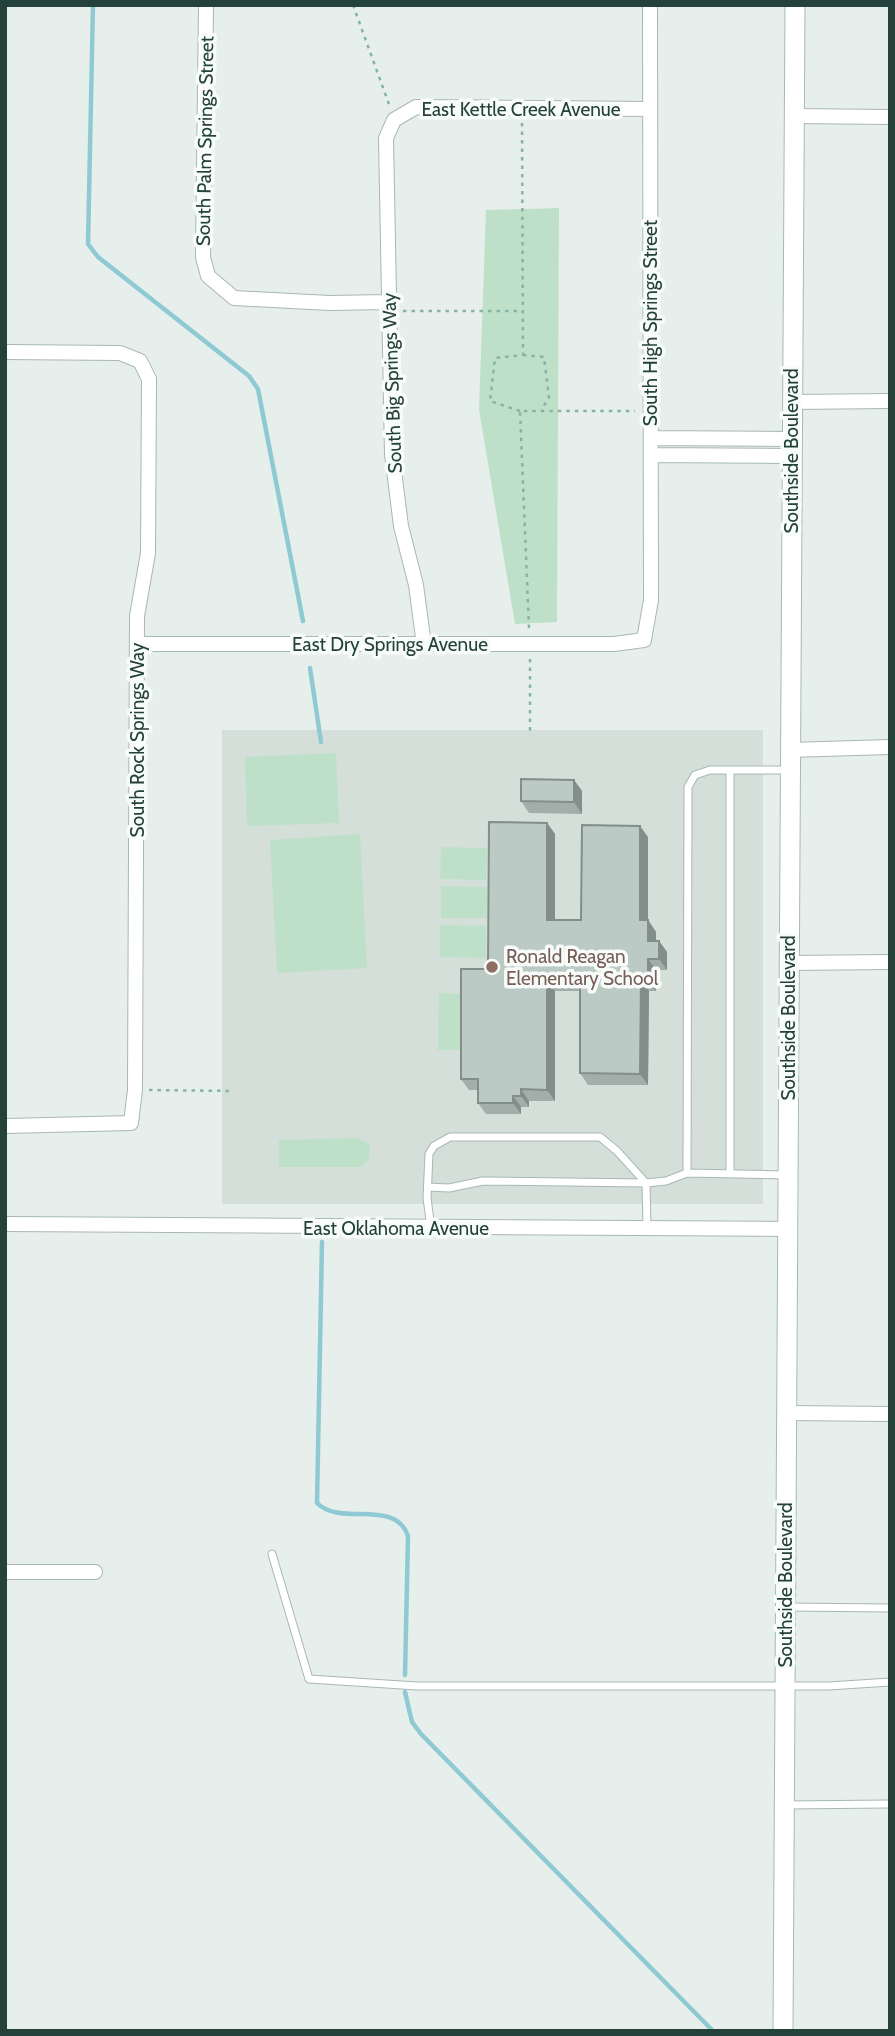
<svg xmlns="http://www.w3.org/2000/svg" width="895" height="2036" font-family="Cabin,sans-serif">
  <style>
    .built { fill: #d4dfda }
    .green { fill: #bfe0c8 }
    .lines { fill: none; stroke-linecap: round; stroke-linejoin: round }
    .stream { stroke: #8ec9d4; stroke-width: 4.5 }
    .service-casing { stroke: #a8b8b2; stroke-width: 9 }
    .minor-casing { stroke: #a8b8b2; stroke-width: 16 }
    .secondary-casing { stroke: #a4bbb3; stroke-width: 21 }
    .path { stroke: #86b3a5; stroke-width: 2.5; stroke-dasharray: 3.5 5; stroke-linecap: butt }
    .service { stroke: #fff; stroke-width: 7 }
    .minor { stroke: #fff; stroke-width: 14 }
    .secondary { stroke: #fff; stroke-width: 19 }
    .wall { fill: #a1aea9 }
    .shaded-wall { fill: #838d89 }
    .building { fill: #bbcac4; stroke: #838d89; stroke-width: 2 }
    .education-dot { fill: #8d6e63; stroke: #f7fbf9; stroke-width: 2.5 }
    .labels { text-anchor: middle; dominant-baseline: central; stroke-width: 7; stroke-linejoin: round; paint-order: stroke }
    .street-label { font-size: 19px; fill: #24423a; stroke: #f7fbf9 }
    .education-label { font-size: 19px; fill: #785e54; stroke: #f7fbf9; text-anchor: start }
  </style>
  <rect width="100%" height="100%" fill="#e6efeb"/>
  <path class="built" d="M222,730h541v474h-541z"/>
  <path class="green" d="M559,208l-2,414 -42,2 -36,-214 7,-200z
    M336,753l3,70 -92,3 -2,-69z
    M360,834l7,134 -90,5 -7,-133z
    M441,847l46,1 -1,32 -46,-1z
    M441,886l46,1v31h-46z
    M440,925l46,1v32l-46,-1z
    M439,993l30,1v56h-31z
    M358,1138l12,7 -1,15 -9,7h-81v-27z"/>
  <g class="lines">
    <path class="stream" d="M93,5l-5,239 10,13 151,119 9,13 45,232
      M310,668l11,74
      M322,1242l-5,261c24,24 78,-5 91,33l-3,139
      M405,1692l7,30 9,12 292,297"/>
    <g class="service-casing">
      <path id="service" d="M730,770v404
        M687,1173l1,-386 7,-12 15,-5h78
        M428,1187l21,1 34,-7 163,2 20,-2 21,-8 98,2
        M431,1228l-4,-30 2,-44 5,-8 16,-9h150l17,14 29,32 1,45
        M272,1554l37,125 108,7h412l61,-4
        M786,1607l104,1
        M785,1805l105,-1"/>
    </g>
    <g class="minor-casing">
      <path id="minor" d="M206,5l-3,252 5,19 26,22 95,5 59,-1
        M793,116l97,1
        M5,352l115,1 20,8 9,18 -1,174 -11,63 -2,474 -4,33 -126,3
        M791,402l99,-1
        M651,438l140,1
        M651,455l140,1
        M137,644h477l30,-4 7,-40 -1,-595
        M424,645l-8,-60 -15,-59 -9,-72 -6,-316 8,-18 22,-13 234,2
        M789,750l101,-3
        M788,963l102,-1
        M5,1224l782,5
        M786,1413l104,1
        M5,1572h90"/>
    </g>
    <g class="secondary-casing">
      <path id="secondary" d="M783,2031l12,-2026"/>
    </g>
    <path class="path" d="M353,5l37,102
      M403,311h119
      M523,355l21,2 5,41 -8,12
      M520,411l-30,-10 5,-43 28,-3 -1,-234
      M529,628l-9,-217h115
      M530,659v74
      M149,1090l82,1"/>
    <use href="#service" class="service"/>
    <use href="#minor" class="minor"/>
    <use href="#secondary" class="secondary"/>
  </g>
  <path class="wall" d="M574,780l8,11v23l-53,-1 -8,-12z
    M547,823l8,11v86h26l67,-83v83l8,12v9h3l8,11v18h-11v21h-7l-1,94h-60l-8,-12v-82h-25v110h-26v6h-8v7h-35l-8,-11v-13h-9l-8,-11 27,-110z"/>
  <path class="shaded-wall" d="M574,780l8,11v23l-8,-12z
    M547,823l8,11v97l-8,-11z
    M640,826l8,11v95l-8,-12z
    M648,920l8,12v20l-8,-11z
    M659,941l8,11v18l-8,-11z
    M648,959l8,11v21l-8,-11z
    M547,980l8,11v110l-8,-11z
    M641,980l8,11 -1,94 -8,-11z
    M521,1089l8,12v6l-8,-11z
    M513,1096l8,11v7l-8,-11z"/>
  <path class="building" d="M521,779l53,1v22l-53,-1z
    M489,822l58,1v97h34l1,-95 58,1v94h8v21h11v18h-11v21h-7l-1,94 -60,-1v-93h-33v110l-26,-1v7h-8v7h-35v-24h-17v-110h27z"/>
  <circle class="education-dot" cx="492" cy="967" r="7"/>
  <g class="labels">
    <g class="street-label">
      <text x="521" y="109">East Kettle Creek Avenue</text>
      <text transform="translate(205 141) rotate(-89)">South Palm Springs Street</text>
      <text transform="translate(650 323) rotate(-90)">South High Springs Street</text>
      <text transform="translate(392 383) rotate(-92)">South Big Springs Way</text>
      <text transform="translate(791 451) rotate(-90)">Southside Boulevard</text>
      <text x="390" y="644">East Dry Springs Avenue</text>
      <text transform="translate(137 740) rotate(-90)">South Rock Springs Way</text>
      <text transform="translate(788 1018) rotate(-90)">Southside Boulevard</text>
      <text x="396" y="1228">East Oklahoma Avenue</text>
      <text transform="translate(785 1585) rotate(-90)">Southside Boulevard</text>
    </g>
    <g class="education-label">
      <text x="506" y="956">Ronald Reagan<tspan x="506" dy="22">Elementary School</tspan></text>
    </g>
  </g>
  <rect width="895" height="2036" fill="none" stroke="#24423a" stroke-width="14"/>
</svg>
